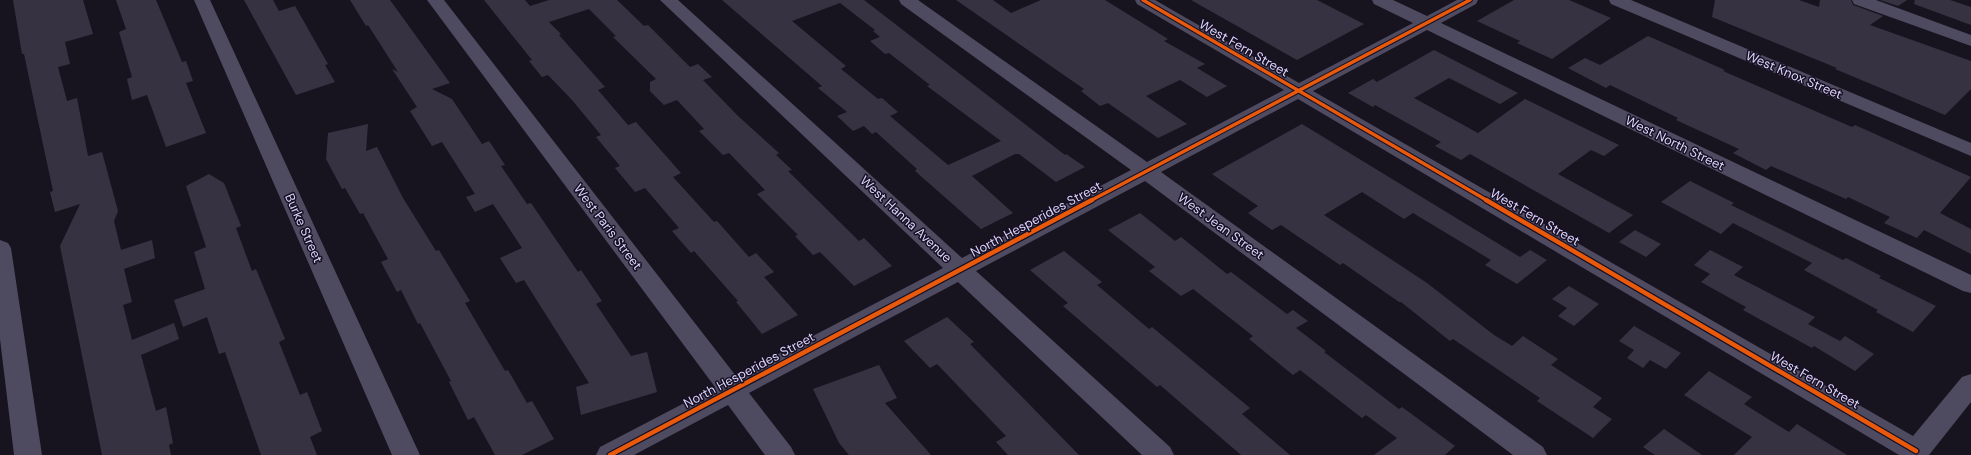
<svg xmlns="http://www.w3.org/2000/svg" width="1971" height="455" font-family="'DM Sans',sans-serif">
  <style>
    .building { fill: #373241; fill-rule: evenodd }
    .lines { fill: none; stroke-linecap: round; stroke-linejoin: round }
    .minor { fill: #4e4a60; fill-rule: evenodd }
    .cycleway-far1-casing { stroke: #161024; stroke-width: 5.5 }
    .cycleway-casing { stroke: #161024; stroke-width: 7 }
    .cycleway-far1 { stroke: #e8590c; stroke-width: 3.5 }
    .cycleway { stroke: #e8590c; stroke-width: 4.5 }
    .labels { text-anchor: middle; dominant-baseline: central; stroke-width: 3; stroke-linejoin: round; paint-order: stroke }
    .street-label { font-size: 13px; fill: #dfd6fc; stroke: #161024 }
  </style>
  <rect width="100%" height="100%" fill="#18141f"/>
  <path class="building" d="M13,0h70l10,34 -28,8 5,22 -12,3 9,34 10,-3 11,58 14,-4 16,59 -4,10 7,29 31,-10 3,18 -31,11 8,33 -9,3 9,35 42,-17 5,16 -38,16 15,56 10,-4 7,36 -4,2 2,10h-69l-42,-209 20,-42 -25,8 -5,-20 3,-1 -9,-42 -20,-95h-2z
    M116,0h40l26,62 4,-1 7,20 -7,2 20,50 -40,14 -19,-52 -15,5 -5,-21 5,-2 -13,-45 7,-3z
    M244,0h29l6,11 16,-5 33,58 -3,1 10,17 -39,13z
    M350,0h40l60,83 -18,6 20,10 30,45 7,-3 16,24 -4,1 26,38 4,-1 47,69 3,-2 21,31 -6,3 35,52 16,-4 10,40 -76,23 -5,-28 13,-4 -65,-103 -8,3 -16,-25 22,-10 -29,-44 -18,8 -9,-15 9,-3 -33,-52 -10,4 -22,-35 7,-4 -25,-38 6,3 -30,-47 -2,1z
    M484,0h41l5,6 19,-6h68l27,26 4,-1 42,42 8,-3 14,13 -9,3 35,36 41,37 -3,2 16,15 -4,1 71,70 5,-3 28,28 -38,20 -34,-34 -7,3 -18,-19 3,-1 -41,-41 8,-4 -36,-37 -6,2 -24,-24 5,-2 -27,-29 -13,5 -14,-14v-9l6,-3 -43,-42 3,-1 -27,-27 -40,13 12,12 -2,1 46,52 -7,3 30,35 8,-3 45,51 -8,4 41,45 3,-1 32,36 7,-4 18,19 -10,5 34,38 -36,19 -26,-32 2,-1 -44,-50 -3,2 -19,-22 7,-3 -34,-40 -10,4 -20,-24 5,-2 -24,-29 5,-2 -29,-35 -24,-25 -6,2 -13,-16 3,-1z
    M722,0h142l201,155 1,-1 19,13 -29,15 -37,-28h-4l-43,22 41,37 -32,16 -66,-58 2,-2 -41,-37 -4,2 -8,-8 -11,5 -16,-15 10,-4 -29,-24 4,-2zM840,3l35,27 -2,1 7,6 -10,4 15,13 4,-1 41,32 -3,1 74,55 -53,24 -58,-49 8,-4 -16,-14 -4,1 -37,-30 5,-3 -54,-45z
    M956,0h37l18,13 30,-13h64l63,39 -4,2 41,23 -8,4 30,18 -20,11 -27,-17 -34,16 41,28 -29,14 -50,-35 -8,3 -19,-15 3,-2z
    M1191,0h126l47,24 -67,36z
    M1514,0h55l42,18 -59,41 -35,-16 3,-2 -43,-20z
    M1715,0h84l20,7 1,-7h31l2,5 30,11 -13,9 101,36v28l-26,26 -110,-46 2,-1 -125,-51z
    M1880,0h27l-9,6z
    M1915,0h35l21,7v18l-57,-21z
    M1648,36l77,34 -2,1 129,56 3,-2 116,52 -31,36 31,16v25l-47,-24 -7,8 -33,-15 6,-6 -42,-20 -2,2 -75,-33 -5,4 -33,-17 6,-4 -63,-29 2,-2 -68,-33 -4,3 -38,-20 17,-10 15,7z
    M1434,50l84,43 -18,11 -51,-26 -35,20 64,35 47,-34 94,46 -15,11 -13,-6 -33,24 75,41 -24,18 -139,-79 -9,6 -26,-14 6,-4 -66,-37 -2,2 -25,-14 25,-14 4,3z
    M368,124l-2,27 11,-4 26,51 33,53 3,-1 31,51 -5,2 40,68 3,-1 19,33 5,-2 22,38 -32,16h-27l-21,-38 -6,3 -19,-38 2,-1 -31,-58 -2,1 -17,-34 -4,2 -16,-30 7,-3 -25,-46 -3,1 -15,-26 -3,1 -16,-30 2,-26z
    M1302,124l218,133 10,-7 17,10 -30,24 -32,-19 6,-5 -78,-47 -9,6 -42,-27 -38,23 103,68 67,52 18,11 11,-10 35,23 -7,6 51,33 -9,9 19,12 -19,19 -56,-37 3,-3 -87,-59 -3,2 -49,-39h-2l-56,-39 -3,2 -59,-40 -9,5 -24,-17 10,-7 -46,-32z
    M209,174l15,9 17,43 -5,2 16,43 4,-2 29,70 -6,3 21,53 7,-3 15,39 -12,6 7,18h-56l-36,-103 -6,2 -12,-37 -24,10 -9,-27 31,-11 -11,-37 12,-5 -20,-61z
    M1690,181l44,22 -3,2 112,55 3,-2 35,18 -2,2 57,28 -23,26 -37,-20 2,-2 -74,-40 8,-7 -79,-40 -12,11 -60,-32z
    M1140,213l35,28 6,-4 46,37 4,-2 56,42 6,-4 15,11 -12,7 30,23 -2,1 75,57 3,-2 53,39 -10,9h-71l23,-17 -31,-23 -4,3 -62,-48 -7,5 -44,-36 4,-3 -60,-47 -12,7 -32,-25 6,-4 -47,-37z
    M1635,230l26,14 -15,13 -27,-15z
    M1710,250l33,17 -9,8 81,42 -7,7 32,17 5,-5 29,18 -19,17 -41,-25 -2,2 -69,-38 3,-3 -45,-25 9,-8 -16,-9z
    M1064,251l38,31 -5,3 52,44 3,-2 98,81 -8,6 48,41h-49l-81,-70 -3,2 -94,-81 5,-3 -38,-33z
    M1569,286l30,18 -25,22 -16,-10 9,-8 -15,-9z
    M947,317l27,25 -4,2 109,111h-71l-12,-13 10,-6 -69,-72 -7,4 -26,-27z
    M1634,326l47,27 -15,16 -16,-9 -7,8 -16,-10 7,-8 -15,-9z
    M879,365l18,33 -12,5 46,52h-82l-10,-12 -26,-54z
    M1709,371l43,26 -8,7 45,28 8,-8 50,31h-113l18,-18 -68,-42z
    M1664,429l38,26h-47l-12,-8z"/>
  <g class="lines">
    <path class="minor" d="M194,0h16l210,455h-28z
      M427,0h17l292,376 207,-108 -283,-268h18l284,258 169,-88 -230,-166 -2,-4h19l229,162 137,-72 -147,-86 -2,-4h20l144,83 114,-60 -39,-19 -2,-4h21l34,16 30,-16h21l-2,4 -35,19 530,252v18l-8,-2 -536,-261 -114,61 600,345 49,-59 9,-3v28l-42,53h-30l-601,-356 -137,73 382,275 4,8h-34l-368,-274 -169,90 194,176 4,8h-32l-184,-173 -209,111 42,54 4,8h-30l-37,-50 -94,50h-38l4,-8 115,-60z
      M1609,0h22l340,143v13l-360,-152z
      M1852,0h24l95,35v11l-117,-42z
      M0,240l8,3 3,5 31,207h-28l-14,-116z"/>
    <g class="cycleway-far1-casing">
      <path id="cycleway-far1" d="M1143,0l345,201
        M1090,201l380,-201"/>
    </g>
    <g class="cycleway-casing">
      <path id="cycleway" d="M1486,200l430,251
        M610,455l482,-255"/>
    </g>
    <use href="#cycleway-far1" class="cycleway-far1"/>
    <use href="#cycleway" class="cycleway"/>
  </g>
  <g class="labels">
    <g class="street-label">
      <text transform="translate(1244 48) rotate(30)">West Fern Street</text>
      <text transform="translate(1794 75) rotate(23)">West Knox Street</text>
      <text transform="translate(1675 143) rotate(26)">West North Street</text>
      <text transform="translate(1535 217) rotate(30)">West Fern Street</text>
      <text transform="translate(906 219) rotate(43)">West Hanna Avenue</text>
      <text transform="translate(1036 219) rotate(-28)">North Hesperides Street</text>
      <text transform="translate(1221 226) rotate(36)">West Jean Street</text>
      <text transform="translate(608 227) rotate(53)">West Paris Street</text>
      <text transform="translate(304 228) rotate(66)">Burke Street</text>
      <text transform="translate(749 370) rotate(-28)">North Hesperides Street</text>
      <text transform="translate(1815 380) rotate(30)">West Fern Street</text>
    </g>
  </g>
</svg>
